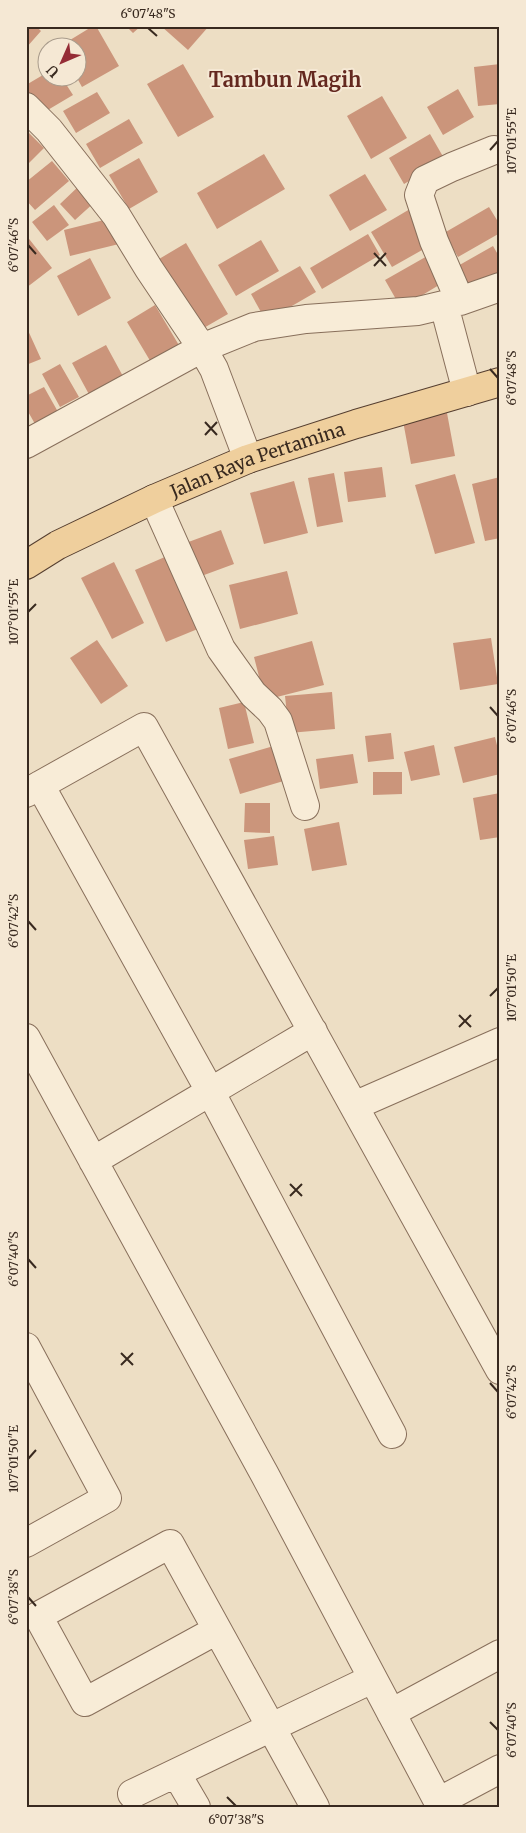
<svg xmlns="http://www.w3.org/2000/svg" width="526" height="1833" font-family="Merriweather,serif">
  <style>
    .building { fill: #cb957b }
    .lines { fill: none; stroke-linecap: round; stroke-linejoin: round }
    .minor-casing { stroke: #886f5b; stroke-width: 30 }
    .primary-casing { stroke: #553e2f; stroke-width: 30 }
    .minor { stroke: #f8ecd7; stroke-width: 28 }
    .primary { stroke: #efcf9d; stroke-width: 28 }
    .ticks { fill: none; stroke: #38291f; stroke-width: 2 }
    .labels { text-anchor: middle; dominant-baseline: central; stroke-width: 4; stroke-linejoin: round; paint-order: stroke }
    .street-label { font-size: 18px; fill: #38291f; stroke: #f5e8d4 }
    .quarter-label { font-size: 20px; font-weight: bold; fill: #64281f; stroke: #f5e8d4 }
    .neatline { fill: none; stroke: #38291f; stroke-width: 2 }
    .ticks-label { font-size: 12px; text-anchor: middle; fill: #38291f }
  </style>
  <rect width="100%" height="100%" fill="#eddec4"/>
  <path class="building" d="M26,26h10l5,5 -15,17z
    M93,26h3l23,40 -37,21 -5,-9 1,-30h-21z
    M126,26h15l-8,7z
    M161,26h48l-21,24z
    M183,64l31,53 -36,20 -31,-53z
    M500,64v40l-22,2 -4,-39z
    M48,72v6h14l11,17 -32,19 -15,-25v-4z
    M458,89l16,28 -31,18 -16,-28z
    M97,92l13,21 -34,20 -13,-22z
    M382,96l25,42 -36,21 -24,-43z
    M129,119l14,24 -43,25 -14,-24z
    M26,130l18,18 -18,18z
    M430,134l15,26 -41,24 -15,-26z
    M264,154l21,35 -68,40 -20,-36z
    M139,158l19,34 -29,17 -20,-34z
    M52,161l17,20 -34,29 -9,-10v-18z
    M365,174l22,36 -37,21 -21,-36z
    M81,184l15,17 -21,19 -15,-16z
    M54,205l15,20 -22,16 -15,-19z
    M489,207l11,18v8l-42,24 -14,-24z
    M410,209l21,36 -39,22 -21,-35z
    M112,218l7,26 -49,12 -6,-26z
    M368,234l12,21 -58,34 -12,-21z
    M26,235l26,33 -26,20z
    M261,240l18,31 -43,25 -18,-31z
    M186,243l42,71 -33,19 -41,-71z
    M493,246l7,12v15l-31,18 -13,-24z
    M429,255l15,27 -43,26 -16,-28z
    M90,258l21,40 -33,18 -21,-40z
    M300,266l16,26 -50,29 -15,-27z
    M155,305l25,42 -28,17 -25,-42z
    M26,326l15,33 -15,6z
    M106,345l19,35 -34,18 -19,-35z
    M60,364l19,33 -19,10 -18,-33z
    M44,387l18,32 -23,12 -13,-23v-12z
    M447,413l8,43 -44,8 -8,-43z
    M382,467l4,30 -38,5 -4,-30z
    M334,473l9,49 -26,5 -9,-49z
    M455,474l20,69 -40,11 -20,-69z
    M500,477v61l-15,3 -13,-57z
    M294,481l14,52 -44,11 -14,-51z
    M221,530l13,34 -38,14 -13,-34z
    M174,553l31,73 -39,16 -31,-72z
    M114,562l30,61 -32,16 -31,-61z
    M287,571l11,43 -58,15 -11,-44z
    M491,638l7,46 -38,6 -7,-47z
    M97,640l31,46 -27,18 -31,-46z
    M312,641l12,44 -59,15 -11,-43z
    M332,692l3,37 -46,4 -4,-37z
    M244,702l10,41 -26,6 -9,-41z
    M391,733l3,26 -26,3 -3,-26z
    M495,737l5,21v16l-37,9 -9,-36z
    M277,745l10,35 -47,14 -11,-35z
    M434,745l6,30 -29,6 -7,-29z
    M353,754l5,29 -38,6 -4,-30z
    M373,772h29v22l-29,1z
    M500,793v44l-20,3 -7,-42z
    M245,803h25v30l-26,-1z
    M339,822l8,43 -35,6 -8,-42z
    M274,836l4,29 -30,4 -4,-29z"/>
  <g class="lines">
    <g class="minor-casing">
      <path id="minor" d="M26,107l23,23 67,85 33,54 53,79 12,21 34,90
        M460,301l-26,-60 -15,-46 6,-15 27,-13 42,-17
        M444,305l23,87
        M26,444l176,-96 52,-21 52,-8 112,-8 42,-10 40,-14
        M154,499l67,150 32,45 17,16 8,11 27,85
        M40,785l170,306 182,343
        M26,793l118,-66 356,643
        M26,1038l239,437 176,332
        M354,1106l146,-64
        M93,1161l220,-130
        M26,1347l81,151 -81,45
        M217,1630l-132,72 -47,-86 132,-72 145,263
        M391,1713l109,-59
        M176,1773l20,34
        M132,1794l240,-115
        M438,1802l62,-33"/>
    </g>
    <g class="primary-casing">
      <g id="primary">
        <path id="s1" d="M26,565l32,-20 96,-46 94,-40 108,-35 144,-42"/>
      </g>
    </g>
    <use href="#minor" class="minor"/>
    <use href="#primary" class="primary"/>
  </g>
  <path class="ticks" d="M148,28l9,8M490,150l8,-9M28,245l8,9M374,253l12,13M374,266l12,-13M490,369l8,9M205,422l12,13M205,435l12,-13M28,612l8,-8M490,707l8,9M28,921l8,9M490,996l8,-8M459,1015l12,12M459,1027l12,-12M290,1184l12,12M290,1196l12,-12M28,1259l8,9M121,1353l12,12M121,1365l12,-12M490,1383l8,9M28,1459l8,-9M28,1597l8,9M490,1722l8,8M227,1797l9,9"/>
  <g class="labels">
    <g class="street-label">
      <text stroke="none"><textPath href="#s1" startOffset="255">Jalan Raya Pertamina</textPath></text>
    </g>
    <g class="quarter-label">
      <text x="285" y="79">Tambun Magih</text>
    </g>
  </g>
  <rect width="526" height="1833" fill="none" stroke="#f5e8d4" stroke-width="55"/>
  <g transform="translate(62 62) rotate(225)"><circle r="24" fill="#f5e8d4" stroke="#a99c8c"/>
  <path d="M0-4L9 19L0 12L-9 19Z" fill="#952c36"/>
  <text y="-8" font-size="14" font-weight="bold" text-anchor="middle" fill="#38291f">U</text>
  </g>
  <rect x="28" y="28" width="470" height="1778" class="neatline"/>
  <g class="ticks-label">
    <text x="148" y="18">6°07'48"S</text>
    <text transform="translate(512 141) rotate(-90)" y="4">107°01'55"E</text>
    <text transform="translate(14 245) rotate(-90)" y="4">6°07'46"S</text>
    <text transform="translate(512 378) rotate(-90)" y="4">6°07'48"S</text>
    <text transform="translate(14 612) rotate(-90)" y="4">107°01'55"E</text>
    <text transform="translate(512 716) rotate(-90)" y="4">6°07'46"S</text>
    <text transform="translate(14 921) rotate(-90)" y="4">6°07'42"S</text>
    <text transform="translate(512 988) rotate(-90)" y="4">107°01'50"E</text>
    <text transform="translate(14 1259) rotate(-90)" y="4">6°07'40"S</text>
    <text transform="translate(512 1392) rotate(-90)" y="4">6°07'42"S</text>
    <text transform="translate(14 1459) rotate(-90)" y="4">107°01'50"E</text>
    <text transform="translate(14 1597) rotate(-90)" y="4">6°07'38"S</text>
    <text transform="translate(512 1730) rotate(-90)" y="4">6°07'40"S</text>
    <text x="236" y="1824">6°07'38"S</text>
  </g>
</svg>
